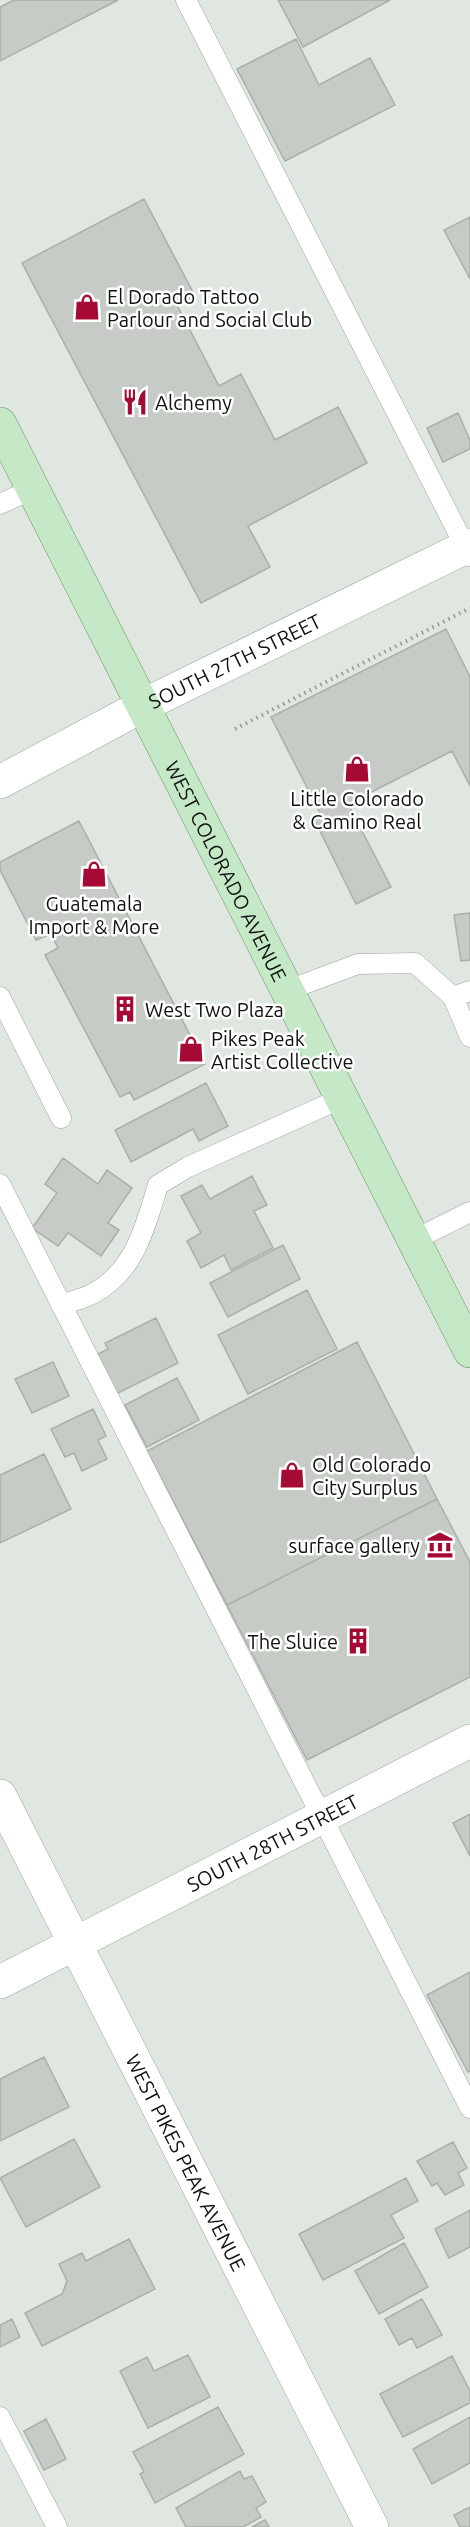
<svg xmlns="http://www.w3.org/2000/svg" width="470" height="2527" font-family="Ubuntu,sans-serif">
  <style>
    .building { fill: #c6cbc5; stroke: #a9afa9; stroke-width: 1.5 }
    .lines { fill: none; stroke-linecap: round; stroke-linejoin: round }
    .service-casing { stroke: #a0a5a0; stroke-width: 21 }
    .minor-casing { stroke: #a0a5a0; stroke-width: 34 }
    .primary-casing { stroke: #6d936e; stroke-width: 34 }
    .path { stroke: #949894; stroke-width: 4; stroke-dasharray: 1.5 4.5; stroke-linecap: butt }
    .service { stroke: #fff; stroke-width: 20 }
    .minor { stroke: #fff; stroke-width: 33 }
    .primary { stroke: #c5e8c6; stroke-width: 33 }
    .labels { text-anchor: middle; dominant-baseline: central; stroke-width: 5; stroke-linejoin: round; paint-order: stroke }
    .poi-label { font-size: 20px; fill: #101210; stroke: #fff; text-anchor: start }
    .street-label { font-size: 20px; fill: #101210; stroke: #fff }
  </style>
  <rect width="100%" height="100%" fill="#e0e6e0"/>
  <path class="building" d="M14,0h104l-118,61v-54z
    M278,0h112l-87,47z
    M296,39l23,46 51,-27 25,47 -110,56 -48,-92z
    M144,199l51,97 -18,9 42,81 22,-12 34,66 63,-33 29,56 -119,63 22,41 -69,36 -179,-340z
    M470,217v62l-26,-49z
    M458,413l12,27v9l-27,13 -16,-34z
    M446,629l24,48v109l-18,-35 -104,53 43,83 -35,17 -42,-85 7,-4 -50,-98z
    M79,821l126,243 -71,36 -4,-8 -10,5 -75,-142 13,-7 -7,-14 -15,6 -36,-70v-8z
    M470,913v47l-9,1 -7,-46z
    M206,1083l22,43 -29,15 -6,-12 -62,33 -16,-32z
    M63,1158l35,26 9,-14 25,18 -24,35 11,7 -18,26 -33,-23 -10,13 -26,-18 25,-35 -12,-9z
    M252,1176l15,29 -13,6 19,37 -42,22 -7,-15 -23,13 -14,-27 14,-8 -20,-37 21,-11 8,14z
    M283,1245l17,34 -72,38 -18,-34z
    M307,1290l30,59 -89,45 -30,-59z
    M156,1318l22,45 -62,31 -20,-39 12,-6 -3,-6z
    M357,1342l80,157 -210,106 -80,-154z
    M53,1362l16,34 -37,17 -17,-34z
    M177,1378l22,42 -52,27 -22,-42z
    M93,1409l13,27 -8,4 9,19 -25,12 -8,-18 -9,4 -14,-28z
    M44,1454l27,55 -71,34v-68z
    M437,1499l33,63v115l-163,83 -80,-155z
    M470,1814v42l-17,-33z
    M470,1972v99l-2,1 -41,-77z
    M44,2057l25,50 -69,34v-62z
    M74,2139l26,48 -74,40 -26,-49z
    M453,2142l14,26 -9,5 6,12 -19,10 -8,-12 -5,3 -15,-25z
    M406,2178l12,23 -27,14 13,23 -81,42 -24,-46z
    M470,2210v37l-21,11 -14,-29z
    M129,2239l26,50 -113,57 -17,-33 37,-19 5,-13 -8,-17 23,-11 4,8z
    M404,2243l24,44 -49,27 -24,-43z
    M422,2299l20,36 -25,13 -5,-10 -13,7 -14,-26z
    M12,2319l8,18 -20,10v-22z
    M188,2355l22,42 -62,31 -28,-57 27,-14 7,14z
    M452,2356l18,35v12l-67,34 -23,-43z
    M218,2407l26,47 -89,49 -15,-29 4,-2 -11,-20z
    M470,2417v46l-38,21 -19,-35z
    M46,2419l20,40 -22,11 -20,-39z
    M240,2471l4,8 8,-3 14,26 -10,6 5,9 -18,10h-57l-10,-19z
    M470,2507v20h-10l-6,-12z
    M265,2520l4,7h-17z"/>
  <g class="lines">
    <g class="service-casing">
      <path id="service" d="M186,0l284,556
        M0,504l33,-15
        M288,990l70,-26 57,-1 38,34 17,-6
        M0,997l61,121
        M453,997l17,40
        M0,1184l470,924
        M414,1240l56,-28
        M61,1305c10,-4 22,-6 31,-11 43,-22 53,-67 66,-109l30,-18 154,-69
        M0,2417l57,110"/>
    </g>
    <g class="minor-casing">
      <g id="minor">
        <path id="s1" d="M0,782l144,-77 326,-160"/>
        <path id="s2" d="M0,1796l372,731"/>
        <path id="s3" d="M0,1982l470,-241"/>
      </g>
    </g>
    <g class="primary-casing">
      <g id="primary">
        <path id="s4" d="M0,424l470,927"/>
      </g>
    </g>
    <path class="path" d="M235,729l235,-121"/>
    <use href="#service" class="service"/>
    <use href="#minor" class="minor"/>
    <use href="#primary" class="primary"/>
  </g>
  <defs>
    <g id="shop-bare" transform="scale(2.07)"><path d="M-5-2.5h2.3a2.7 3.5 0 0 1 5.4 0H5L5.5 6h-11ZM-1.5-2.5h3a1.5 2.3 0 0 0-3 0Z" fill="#a50a34" stroke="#fff" stroke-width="2.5" paint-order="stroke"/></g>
    <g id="restaurant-bare" transform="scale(2.07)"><path d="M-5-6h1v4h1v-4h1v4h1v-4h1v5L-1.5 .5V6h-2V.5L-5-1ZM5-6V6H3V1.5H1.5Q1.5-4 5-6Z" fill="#a50a34" stroke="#fff" stroke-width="2.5" paint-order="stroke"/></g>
    <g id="building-bare" transform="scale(2.07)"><path d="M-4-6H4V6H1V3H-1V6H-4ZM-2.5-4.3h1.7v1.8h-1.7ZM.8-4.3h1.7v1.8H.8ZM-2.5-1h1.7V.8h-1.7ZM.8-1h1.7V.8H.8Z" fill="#a50a34" stroke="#fff" stroke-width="2.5" paint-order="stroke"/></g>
    <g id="museum-bare" transform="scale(2.07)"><path d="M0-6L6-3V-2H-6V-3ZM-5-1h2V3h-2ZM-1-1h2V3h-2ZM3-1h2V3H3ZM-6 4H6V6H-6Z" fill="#a50a34" stroke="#fff" stroke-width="2.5" paint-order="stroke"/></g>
  </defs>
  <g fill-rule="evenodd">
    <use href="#shop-bare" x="87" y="307"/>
    <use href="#restaurant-bare" x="135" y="402"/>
    <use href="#shop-bare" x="357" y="769"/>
    <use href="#shop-bare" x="94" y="874"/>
    <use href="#building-bare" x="125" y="1009"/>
    <use href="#shop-bare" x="191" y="1049"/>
    <use href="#shop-bare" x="292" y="1475"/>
    <use href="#museum-bare" x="440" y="1545"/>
    <use href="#building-bare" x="358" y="1641"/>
  </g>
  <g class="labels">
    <g class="poi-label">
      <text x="107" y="296">El Dorado Tattoo<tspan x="107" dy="23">Parlour and Social Club</tspan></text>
      <text x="155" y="402">Alchemy</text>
      <text x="357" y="798" text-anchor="middle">Little Colorado<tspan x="357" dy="23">&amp; Camino Real</tspan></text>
      <text x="94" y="903" text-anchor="middle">Guatemala<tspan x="94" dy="23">Import &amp; More</tspan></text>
      <text x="145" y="1009">West Two Plaza</text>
      <text x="211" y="1038">Pikes Peak<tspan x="211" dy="23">Artist Collective</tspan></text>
      <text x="312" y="1464">Old Colorado<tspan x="312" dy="23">City Surplus</tspan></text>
      <text x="420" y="1545" text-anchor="end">surface gallery</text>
      <text x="338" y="1641" text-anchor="end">The Sluice</text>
    </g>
    <g class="street-label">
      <text stroke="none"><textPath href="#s1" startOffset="264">SOUTH 27TH STREET</textPath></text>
      <text stroke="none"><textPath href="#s4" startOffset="501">WEST COLORADO AVENUE</textPath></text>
      <text stroke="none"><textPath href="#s3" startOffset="306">SOUTH 28TH STREET</textPath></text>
      <text stroke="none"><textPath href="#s2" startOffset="411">WEST PIKES PEAK AVENUE</textPath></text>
    </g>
  </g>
</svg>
